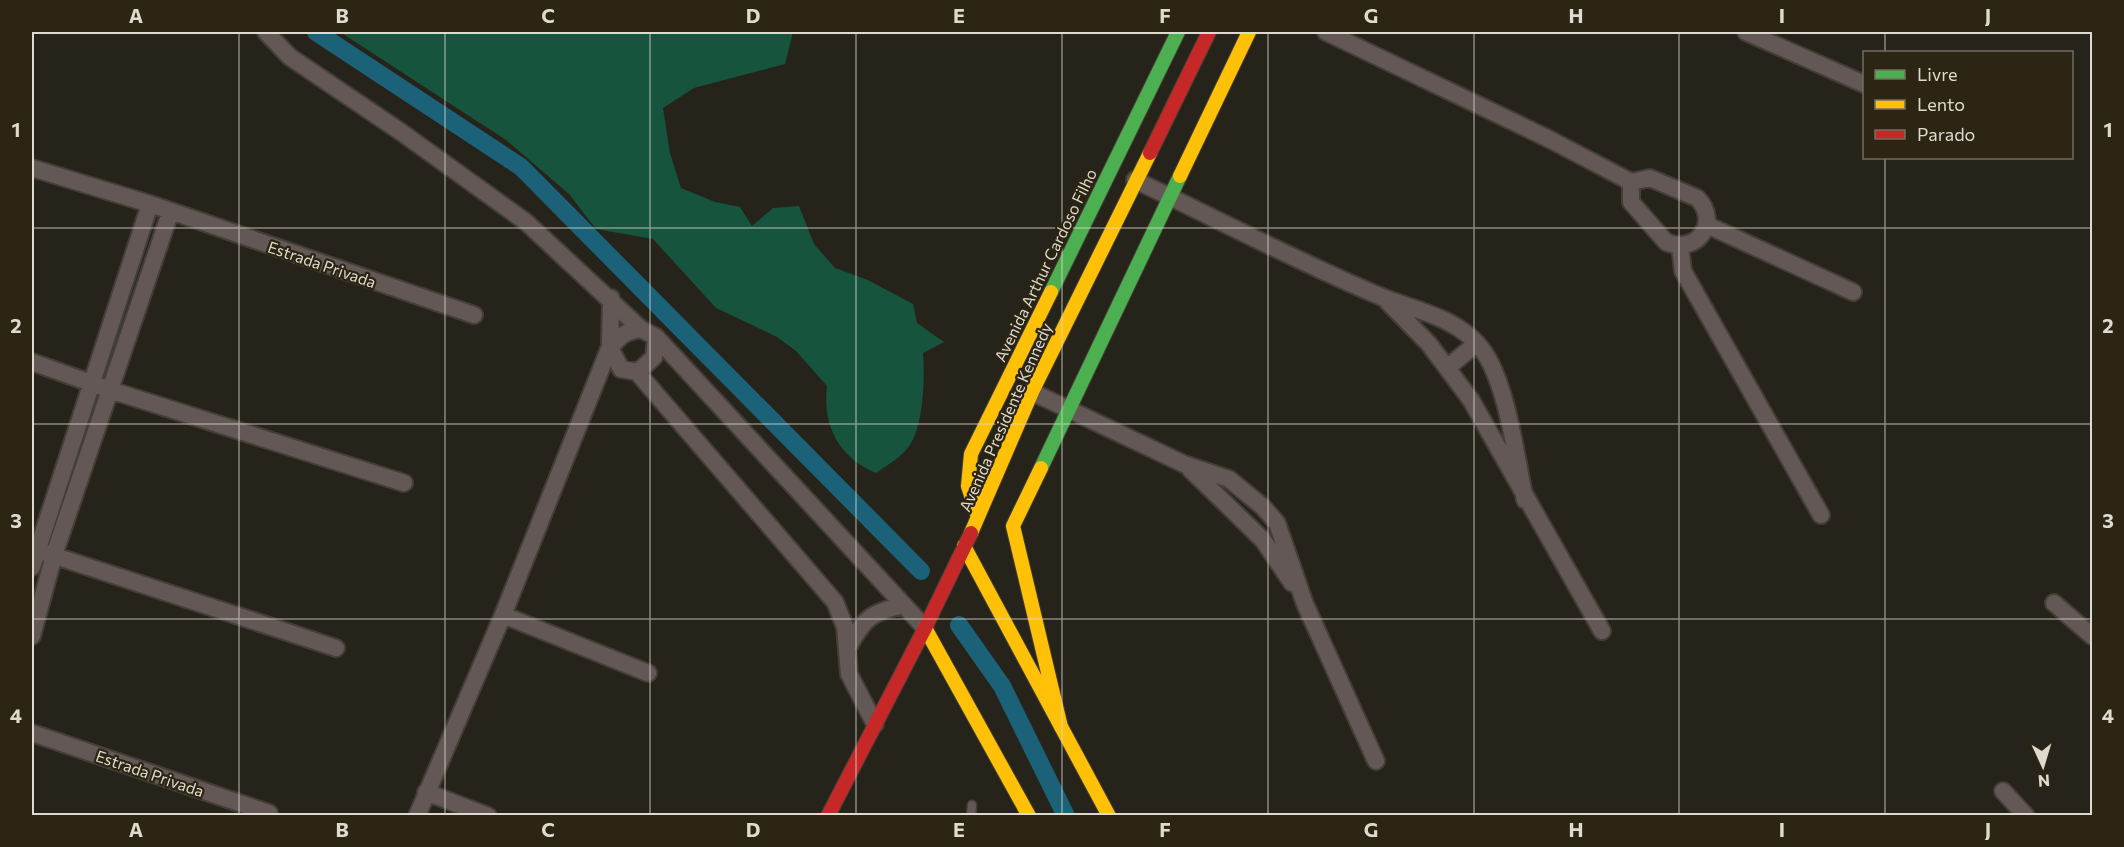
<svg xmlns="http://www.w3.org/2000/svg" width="2124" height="847" font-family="Commissioner,sans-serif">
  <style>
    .forest { fill: #16543d }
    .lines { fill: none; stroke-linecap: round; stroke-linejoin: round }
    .canal { stroke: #1b6279; stroke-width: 18 }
    .lane-casing { stroke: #433f38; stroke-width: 11 }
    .street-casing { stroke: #433f38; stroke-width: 20 }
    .fast-casing { stroke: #433f38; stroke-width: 16 }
    .slow-casing { stroke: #433f38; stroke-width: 16 }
    .jam-casing { stroke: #433f38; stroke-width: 16 }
    .lane { stroke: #645856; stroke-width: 8 }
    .street { stroke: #645856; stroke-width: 16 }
    .fast { stroke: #4caf50; stroke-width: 14 }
    .slow { stroke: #ffc107; stroke-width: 14 }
    .jam { stroke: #c62828; stroke-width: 14 }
    .grid { fill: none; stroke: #dedacf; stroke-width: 1.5; stroke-opacity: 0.55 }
    .labels { text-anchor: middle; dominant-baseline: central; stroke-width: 4.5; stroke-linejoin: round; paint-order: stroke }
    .street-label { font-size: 16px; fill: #dedacf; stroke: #2c2514 }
    .neatline { fill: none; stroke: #dedacf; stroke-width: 2 }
    .grid-label { font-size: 20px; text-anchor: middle; font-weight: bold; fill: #dedacf }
  </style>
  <rect width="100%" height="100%" fill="#26231a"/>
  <path class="forest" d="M340,32h453l-8,32 -91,24 -31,20 7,45 11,35 34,14 25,5 12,19 21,-18 26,-2 15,38 21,24 33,12 45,24 4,19 27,19 -21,11c2,25 1,78 -17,97 -8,9 -20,16 -30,23 -37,-15 -54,-48 -49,-87l-31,-35 -19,-14 -61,-29 -63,-69 -57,-10 -27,-35 -63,-54z"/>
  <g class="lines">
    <path class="canal" d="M316,32l205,135 400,404
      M959,625l43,61 64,130"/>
    <g class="lane-casing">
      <path id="lane" d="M971,816l1,-11"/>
    </g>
    <g class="street-casing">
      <path id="street" d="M266,32l24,25 111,75 125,90 115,107 15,8 269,291
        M1326,32l223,107 82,43
        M1746,32l118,52
        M32,168l118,36 324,111
        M1650,178l47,20c24,24 0,57 -31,44l-35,-40v-20z
        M1135,180c82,39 163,82 247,117 35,14 74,20 99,51 26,33 35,110 44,152
        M1707,225l146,67
        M1680,246l3,25 138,244
        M611,298l-1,50 11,21 17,3 16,-15 2,-20
        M1388,302l41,42 42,56 131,231
        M32,362l78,28 294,93
        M1447,368l30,-25
        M637,372l198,230 10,25 4,47 26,50
        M1032,392l152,72 45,15 34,28 14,16 28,81 71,157
        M1190,469l73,71 29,43
        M46,553l290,95
        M32,567l118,-363
        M2054,603l38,33
        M503,615l145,58
        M32,636l22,-81 116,-342
        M847,649c17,-30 23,-37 57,-44
        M32,733l237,80
        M2003,791l23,25
        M426,792l62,24
        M417,816l86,-201 106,-266c10,-12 16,-18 32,-20"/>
    </g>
    <g class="fast-casing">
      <path id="fast" d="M1051,292l127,-260
        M1041,468l139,-292"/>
    </g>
    <g class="slow-casing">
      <path id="slow" d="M1180,176l69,-144
        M1041,468l-28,58 48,201
        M978,517l-10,-31 3,-32 80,-162
        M971,533l61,-141 118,-239
        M964,546l145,270
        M925,628l104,188"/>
    </g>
    <g class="jam-casing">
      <path id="jam" d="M1150,153l59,-121
        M828,816l97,-188 46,-95"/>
    </g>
    <use href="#lane" class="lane"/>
    <use href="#street" class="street"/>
    <use href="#fast" class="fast"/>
    <use href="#slow" class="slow"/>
    <use href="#jam" class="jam"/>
  </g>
  <path class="grid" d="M239,32v784M445,32v784M650,32v784M856,32v784M1062,32v784M1268,32v784M1474,32v784M1679,32v784M1885,32v20M1885,158v658M32,228h2060M32,424h2060M32,619h2060"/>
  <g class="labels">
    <g class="street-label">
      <text transform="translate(322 264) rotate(19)">Estrada Privada</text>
      <text transform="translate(1045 265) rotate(-64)">Avenida Arthur Cardoso Filho</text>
      <text transform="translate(1005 417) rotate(-66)">Avenida Presidente Kennedy</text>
      <text transform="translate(150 773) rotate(19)">Estrada Privada</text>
    </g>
  </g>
  <rect width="2124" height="847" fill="none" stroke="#2c2514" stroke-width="66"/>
  <rect x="1863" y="51" width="210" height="108" fill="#2c2514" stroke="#736d5f" stroke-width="1.5"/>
  <rect x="1875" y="70" width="30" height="9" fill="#4caf50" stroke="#736d5f" stroke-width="1.5"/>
  <text x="1917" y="81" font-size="18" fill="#dedacf">Livre</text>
  <rect x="1875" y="100" width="30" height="9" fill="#ffc107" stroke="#736d5f" stroke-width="1.5"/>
  <text x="1917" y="111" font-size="18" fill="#dedacf">Lento</text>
  <rect x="1875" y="130" width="30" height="9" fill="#c62828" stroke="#736d5f" stroke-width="1.5"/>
  <text x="1917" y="141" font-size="18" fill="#dedacf">Parado</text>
  <g transform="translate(2043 766) rotate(176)" stroke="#2c2514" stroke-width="4.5" paint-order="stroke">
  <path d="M0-4.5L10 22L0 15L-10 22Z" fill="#dedacf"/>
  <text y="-9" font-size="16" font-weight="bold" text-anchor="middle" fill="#dedacf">N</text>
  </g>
  <rect x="33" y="33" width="2058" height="781" class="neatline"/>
  <g class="grid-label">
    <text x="136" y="23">A</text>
    <text x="342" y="23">B</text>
    <text x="548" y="23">C</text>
    <text x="753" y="23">D</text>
    <text x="959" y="23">E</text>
    <text x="1165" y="23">F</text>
    <text x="1371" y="23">G</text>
    <text x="1576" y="23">H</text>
    <text x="1782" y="23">I</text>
    <text x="1988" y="23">J</text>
    <text x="16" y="137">1</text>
    <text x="2108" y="137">1</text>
    <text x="16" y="333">2</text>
    <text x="2108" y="333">2</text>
    <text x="16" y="528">3</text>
    <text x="2108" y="528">3</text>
    <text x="16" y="723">4</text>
    <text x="2108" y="723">4</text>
    <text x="136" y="837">A</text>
    <text x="342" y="837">B</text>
    <text x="548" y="837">C</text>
    <text x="753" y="837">D</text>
    <text x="959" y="837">E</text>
    <text x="1165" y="837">F</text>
    <text x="1371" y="837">G</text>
    <text x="1576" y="837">H</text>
    <text x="1782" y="837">I</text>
    <text x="1988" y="837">J</text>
  </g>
</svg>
